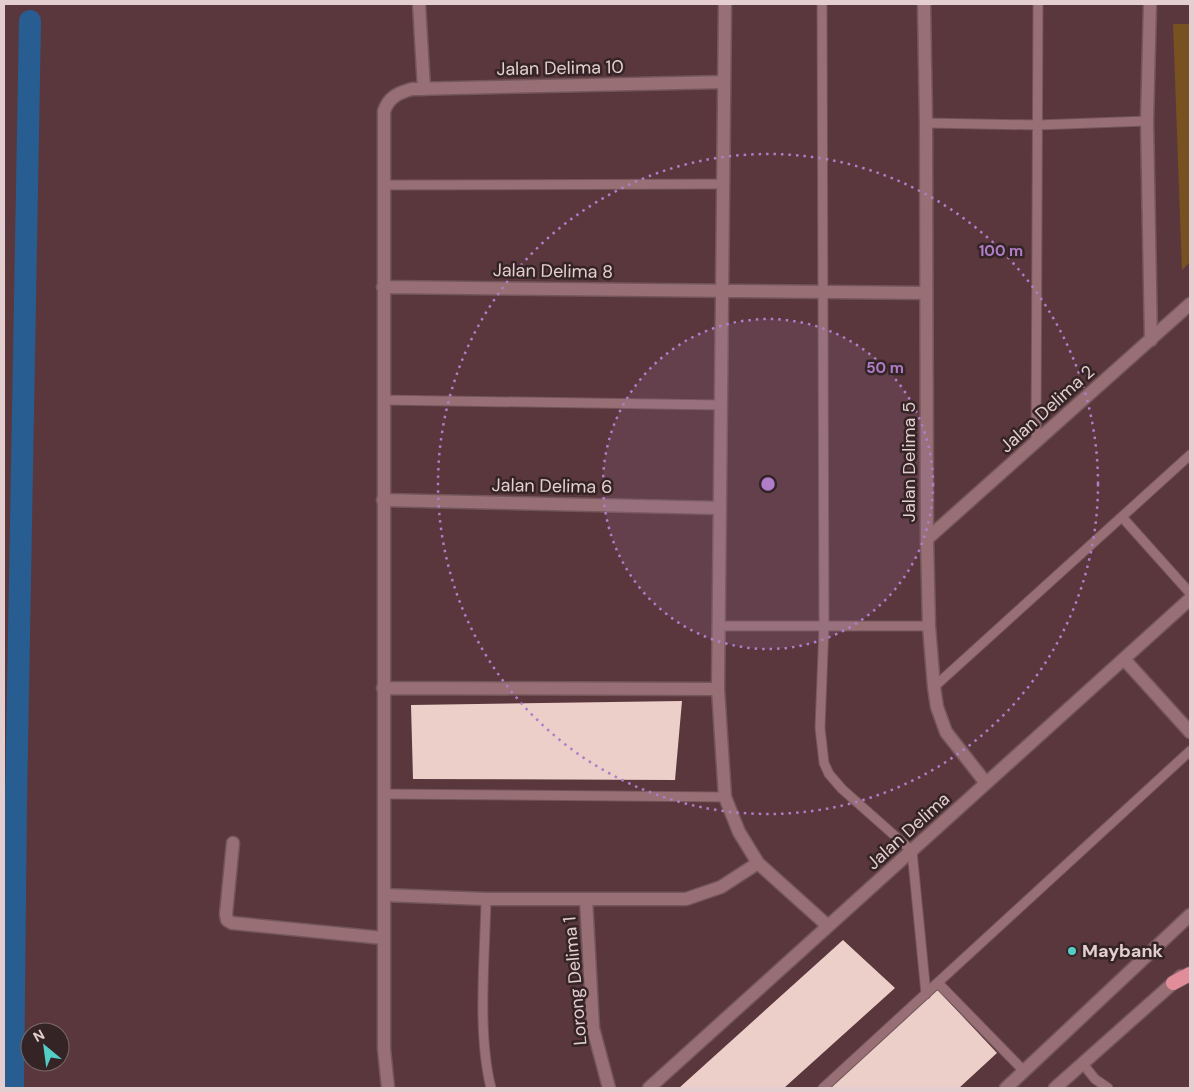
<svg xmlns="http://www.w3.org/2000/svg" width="1194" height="1092" font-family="'DM Sans',sans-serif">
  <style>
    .green { fill: #77511f }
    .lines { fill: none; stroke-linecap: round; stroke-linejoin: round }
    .canal { stroke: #285d91; stroke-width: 22 }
    .building { fill: #edcfca }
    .service-casing { stroke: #73565a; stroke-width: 11 }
    .minor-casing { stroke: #73565a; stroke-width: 15 }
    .secondary-casing { stroke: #73565a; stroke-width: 15 }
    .trunk-casing { stroke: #73565a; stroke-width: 16 }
    .service { stroke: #976f75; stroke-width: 9 }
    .minor { stroke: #976f75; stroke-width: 12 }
    .secondary { stroke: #976f75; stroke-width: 12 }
    .trunk { stroke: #e28e9a; stroke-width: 14 }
    .ring { fill: none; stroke: #b07dc8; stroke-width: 2.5; stroke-dasharray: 2.5 5 }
    .poi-dot { fill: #54cdc7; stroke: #342426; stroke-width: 2 }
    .labels { text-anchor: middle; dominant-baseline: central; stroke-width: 5; stroke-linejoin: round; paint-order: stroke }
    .street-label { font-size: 18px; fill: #e4ced0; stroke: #342426 }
    .poi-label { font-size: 18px; font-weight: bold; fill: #e4ced0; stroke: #342426; text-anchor: start }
    .centre { fill: #b07dc8; stroke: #342426; stroke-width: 2.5 }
    .ring-label { font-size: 15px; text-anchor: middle; font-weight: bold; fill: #b07dc8; stroke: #342426; stroke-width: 5; stroke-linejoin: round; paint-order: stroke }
  </style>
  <rect width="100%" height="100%" fill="#5a373c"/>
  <path class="green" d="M1173,24h17v238l-8,8z"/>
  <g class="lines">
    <path class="canal" d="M13,1088l3,-285 14,-782"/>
  </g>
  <path class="building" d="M682,701l-7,79 -262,-1 -2,-74z
    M843,940l52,48 -111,100h-105z
    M935,987l62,66 -38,35h-131z"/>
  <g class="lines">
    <g class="service-casing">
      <path id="service" d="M822,4l2,622 -4,102 4,35 5,11 13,15 70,62 14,143
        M926,123l112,2 109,-4
        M383,185l340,-1
        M383,400l338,5
        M1036,442l2,-438
        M1122,517l68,76
        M719,626h210
        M934,687l256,-232
        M383,794l342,3
        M486,899c-1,58 -9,133 5,189
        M938,983l86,88
        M1083,1064l12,15 13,9
        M823,1088l367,-337"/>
    </g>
    <g class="minor-casing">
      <path id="minor" d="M419,4l5,85
        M725,4l-7,685 7,108 14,35 19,31 70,63
        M924,4l2,119 1,416 2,87 5,61 3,20 9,25 40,51
        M1150,4l-3,117 4,219
        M383,287l543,6
        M383,500l337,8
        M927,539l263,-235
        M1124,659l66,73
        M383,688l335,1
        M233,843l-7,71 1,6 5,3 151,15
        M384,895l102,4h200l35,-12 37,-24
        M586,899l7,129 16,60
        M388,1088l-4,-39v-938c5,-14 14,-18 28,-22l312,-7
        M649,1088l541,-489"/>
    </g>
    <g class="secondary-casing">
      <path id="secondary" d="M1006,1088l184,-173
        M1055,1088l126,-112"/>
    </g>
    <g class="trunk-casing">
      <path id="trunk" d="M1173,983l17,-9"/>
    </g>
    <use href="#service" class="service"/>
    <use href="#minor" class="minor"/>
    <use href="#secondary" class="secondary"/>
    <use href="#trunk" class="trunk"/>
  </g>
  <circle cx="768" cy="484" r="165" fill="#b07dc8" fill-opacity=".12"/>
  <g class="ring">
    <circle cx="768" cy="484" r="165"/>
    <circle cx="768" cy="484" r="330"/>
  </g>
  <circle class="poi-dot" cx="1072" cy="951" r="5"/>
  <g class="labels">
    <g class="street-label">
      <text transform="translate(560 68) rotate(-1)">Jalan Delima 10</text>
      <text transform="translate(553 271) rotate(1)">Jalan Delima 8</text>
      <text transform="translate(1047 409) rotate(-42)">Jalan Delima 2</text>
      <text transform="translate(909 462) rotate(-90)">Jalan Delima 5</text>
      <text transform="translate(552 486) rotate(1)">Jalan Delima 6</text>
      <text transform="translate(908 831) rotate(-42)">Jalan Delima</text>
      <text transform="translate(575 981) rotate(-95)">Lorong Delima 1</text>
    </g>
    <g class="poi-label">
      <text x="1082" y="951">Maybank</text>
    </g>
  </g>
  <circle cx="768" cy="484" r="8" class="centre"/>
  <g class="ring-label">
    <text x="1001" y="256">100 m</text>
    <text x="885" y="373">50 m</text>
  </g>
  <rect width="1194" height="1092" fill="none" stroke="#e4ced0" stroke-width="10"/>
  <g transform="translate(45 1047) rotate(331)"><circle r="24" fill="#342426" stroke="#7a686a"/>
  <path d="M0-4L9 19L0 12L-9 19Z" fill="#54cdc7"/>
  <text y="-8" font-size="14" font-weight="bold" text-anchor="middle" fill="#e4ced0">N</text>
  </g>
</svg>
